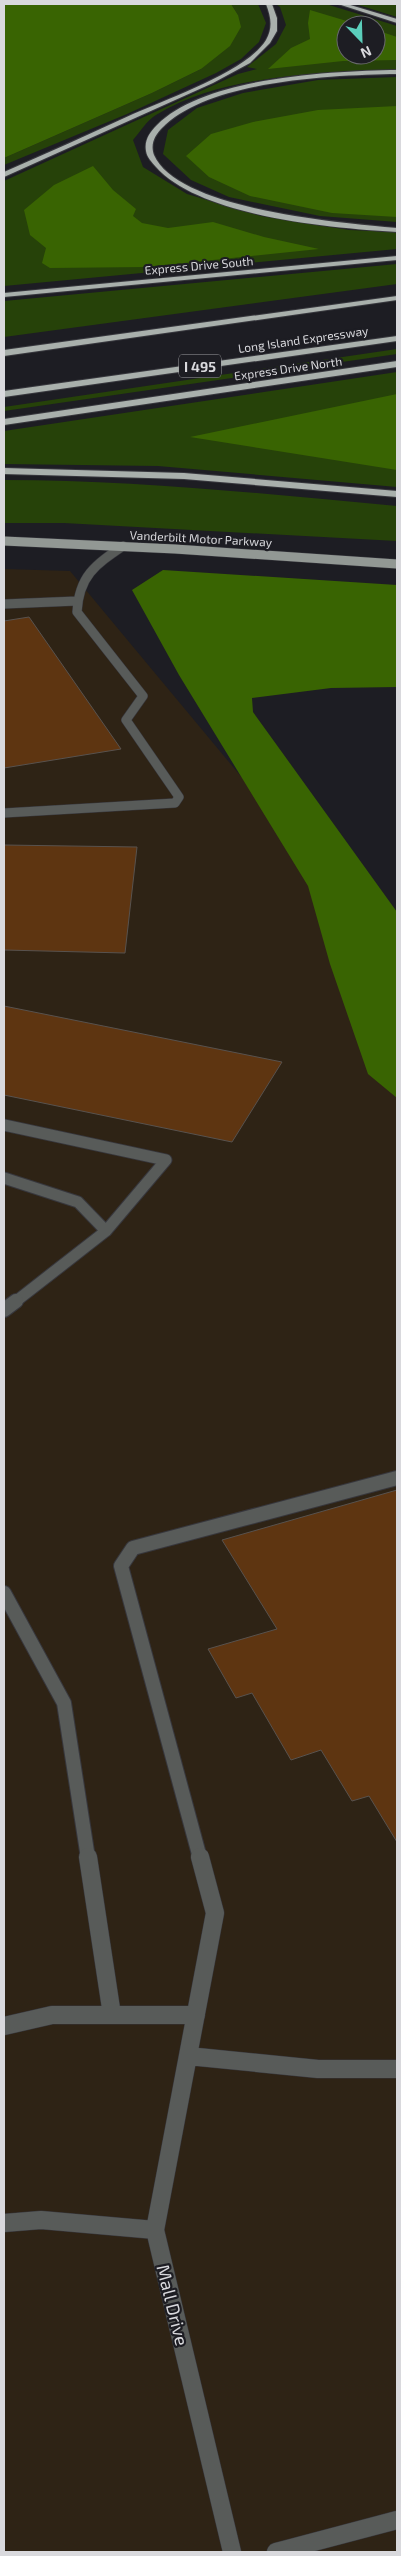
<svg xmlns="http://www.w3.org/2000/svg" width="401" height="2556" font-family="'Exo 2',sans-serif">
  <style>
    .industrial { fill: #2e2315 }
    .green { fill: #264209; fill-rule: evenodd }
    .forest { fill: #396402 }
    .building { fill: #5e3511; stroke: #58524e }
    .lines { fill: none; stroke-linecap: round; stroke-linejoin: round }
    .minor-far3-casing { stroke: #37373d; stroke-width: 10 }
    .minor-far2-casing { stroke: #37373d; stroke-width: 13 }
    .minor-far1-casing { stroke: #37373d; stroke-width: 16 }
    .minor-casing { stroke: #37373d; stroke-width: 19 }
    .major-casing { stroke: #37373d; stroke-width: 10 }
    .highway-casing { stroke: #37373d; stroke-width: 2 }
    .minor-far3 { stroke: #585b59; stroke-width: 9 }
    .minor-far2 { stroke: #585b59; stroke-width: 11 }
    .minor-far1 { stroke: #585b59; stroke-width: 14 }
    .minor { stroke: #585b59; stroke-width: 18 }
    .major { stroke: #929894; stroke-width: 9 }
    .highway { fill: #a9b0ac; fill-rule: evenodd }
    .labels { text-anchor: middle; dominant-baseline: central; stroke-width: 4.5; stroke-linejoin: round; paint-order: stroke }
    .far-street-label { font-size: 12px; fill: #d9d9dd; stroke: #1d1d23 }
    .shield { fill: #1d1d23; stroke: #a1a1a5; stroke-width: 1 }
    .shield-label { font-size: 14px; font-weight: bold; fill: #d9d9dd }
    .near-street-label { font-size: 18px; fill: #d9d9dd; stroke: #1d1d23 }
  </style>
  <rect width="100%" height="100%" fill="#1d1d23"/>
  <path class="industrial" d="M4,569l66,2 327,393v1588h-393z"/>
  <path class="green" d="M231,4h27l8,19 -7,19 -18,17 -25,14 -89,41 -123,51v-7l148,-65 49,-24 37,-54z
    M276,4h50l71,22v44c-76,3 -175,4 -241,45 -9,5 -16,17 -23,25l10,27 44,27 74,22 88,14 48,2v17l-393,37v-105l234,-107 19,-5 -10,-2 29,-23 10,-19 -6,-18zM346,25h30v30h-30z
    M355,4h42v13z
    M397,77v145l-77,-6 -91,-19 -38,-17 -28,-26 5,-24 29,-22 46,-15 75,-13z
    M397,264v20l-393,53v-36z
    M397,349v5l-393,57v-4z
    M397,372v115l-239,-21 -154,-2v-33z
    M4,480c132,0 262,14 393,26v35l-333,-18h-60z"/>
  <path class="forest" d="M4,4h227l7,11 3,12 -11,19 -29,23 -49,24 -148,65z
    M310,10l50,15h-14v30h30v-25l21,7v23l-54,1 -75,8 23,-21 19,-9 -2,-16z
    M397,106v111l-65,-4 -82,-17 -41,-19 -23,-21 25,-22 42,-12 65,-12z
    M93,166l20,24 23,19 -3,7 9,7 26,5 45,-6 51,15 55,12 -173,18 -96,1 -8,-5 4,-15 -16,-13 -6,-25 30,-25z
    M397,394v76l-207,-33z
    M163,570l234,15v102l-66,1 -79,10 1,14 144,200v186l-29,-24 -38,-110 -22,-78 -129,-211 -47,-85z"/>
  <path class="building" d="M29,617l92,132 -117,19v-147z
    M4,845l133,2 -12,106 -121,-3z
    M4,1006l278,56 -50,80 -228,-47z
    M397,1490v352l-28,-46 -17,5 -31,-51 -30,10 -39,-67 -16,5 -28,-49 69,-20 -55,-89z"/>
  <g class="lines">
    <g class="minor-far3-casing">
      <path id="minor-far3" d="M4,604l73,-3
        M4,813l171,-10 4,-6 -53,-77 17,-24 -66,-84c2,-36 18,-47 46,-66"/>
    </g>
    <g class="minor-far2-casing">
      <path id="minor-far2" d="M4,1125l162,35 -60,71
        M4,1178l74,24 28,29 -91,71"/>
    </g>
    <g class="minor-far1-casing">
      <path id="minor-far1" d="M4,1310l12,-9
        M4,1593l60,110 24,155
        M200,1858l-79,-292 12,-18 264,-70"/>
    </g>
    <g class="minor-casing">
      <path id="minor" d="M88,1857l24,158
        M200,1857l15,56 -60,317 77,322
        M4,2026l48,-11h144
        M188,2056l130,13h79
        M4,2223l37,-3 114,10
        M276,2552l121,-32"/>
    </g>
    <g class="major-casing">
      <path id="major" d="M4,541l171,8 222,15"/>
    </g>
    <g class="highway-casing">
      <path id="highway" d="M266,4h6l5,14v13l-7,12 -20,20 -37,20 -209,94v-5c43,-19 86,-38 129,-58 34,-15 114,-43 133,-74 7,-12 5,-23 0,-36z
        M338,4h9l50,15v4z
        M397,70v4c-64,1 -188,6 -235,54 -7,7 -12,16 -8,27 24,55 189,68 243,73v4c-65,-4 -196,-15 -241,-65 -4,-5 -9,-9 -10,-16 -2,-11 4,-19 11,-26 47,-48 175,-54 240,-55z
        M397,256v4l-393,37v-4z
        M397,296v4l-393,56v-6z
        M397,336v5l-393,56v-6z
        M397,361v6l-393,58v-6z
        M4,468l180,5 213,18v6l-213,-18 -180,-5z"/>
    </g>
    <use href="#minor-far3" class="minor-far3"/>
    <use href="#minor-far2" class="minor-far2"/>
    <use href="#minor-far1" class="minor-far1"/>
    <use href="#minor" class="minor"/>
    <use href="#major" class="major"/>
    <use href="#highway" class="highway"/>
  </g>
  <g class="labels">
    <g class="far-street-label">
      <text transform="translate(199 265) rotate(-5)">Express Drive South</text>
      <text transform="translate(303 339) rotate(-8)">Long Island Expressway</text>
      <text transform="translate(288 368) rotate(-8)">Express Drive North</text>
      <text transform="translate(201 538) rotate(3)">Vanderbilt Motor Parkway</text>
    </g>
    <rect class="shield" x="179" y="354.5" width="42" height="23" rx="4"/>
    <g class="shield-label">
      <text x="200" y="366">I 495</text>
    </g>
    <g class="near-street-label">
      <text transform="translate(173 2305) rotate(76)">Mall Drive</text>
    </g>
  </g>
  <rect width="401" height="2556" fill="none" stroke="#d9d9dd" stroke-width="10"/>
  <g transform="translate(361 40) rotate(157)"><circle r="24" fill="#1d1d23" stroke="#68686d"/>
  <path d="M0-4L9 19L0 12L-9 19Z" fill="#5bcebb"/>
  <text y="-8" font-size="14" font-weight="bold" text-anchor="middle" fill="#d9d9dd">N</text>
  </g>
</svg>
